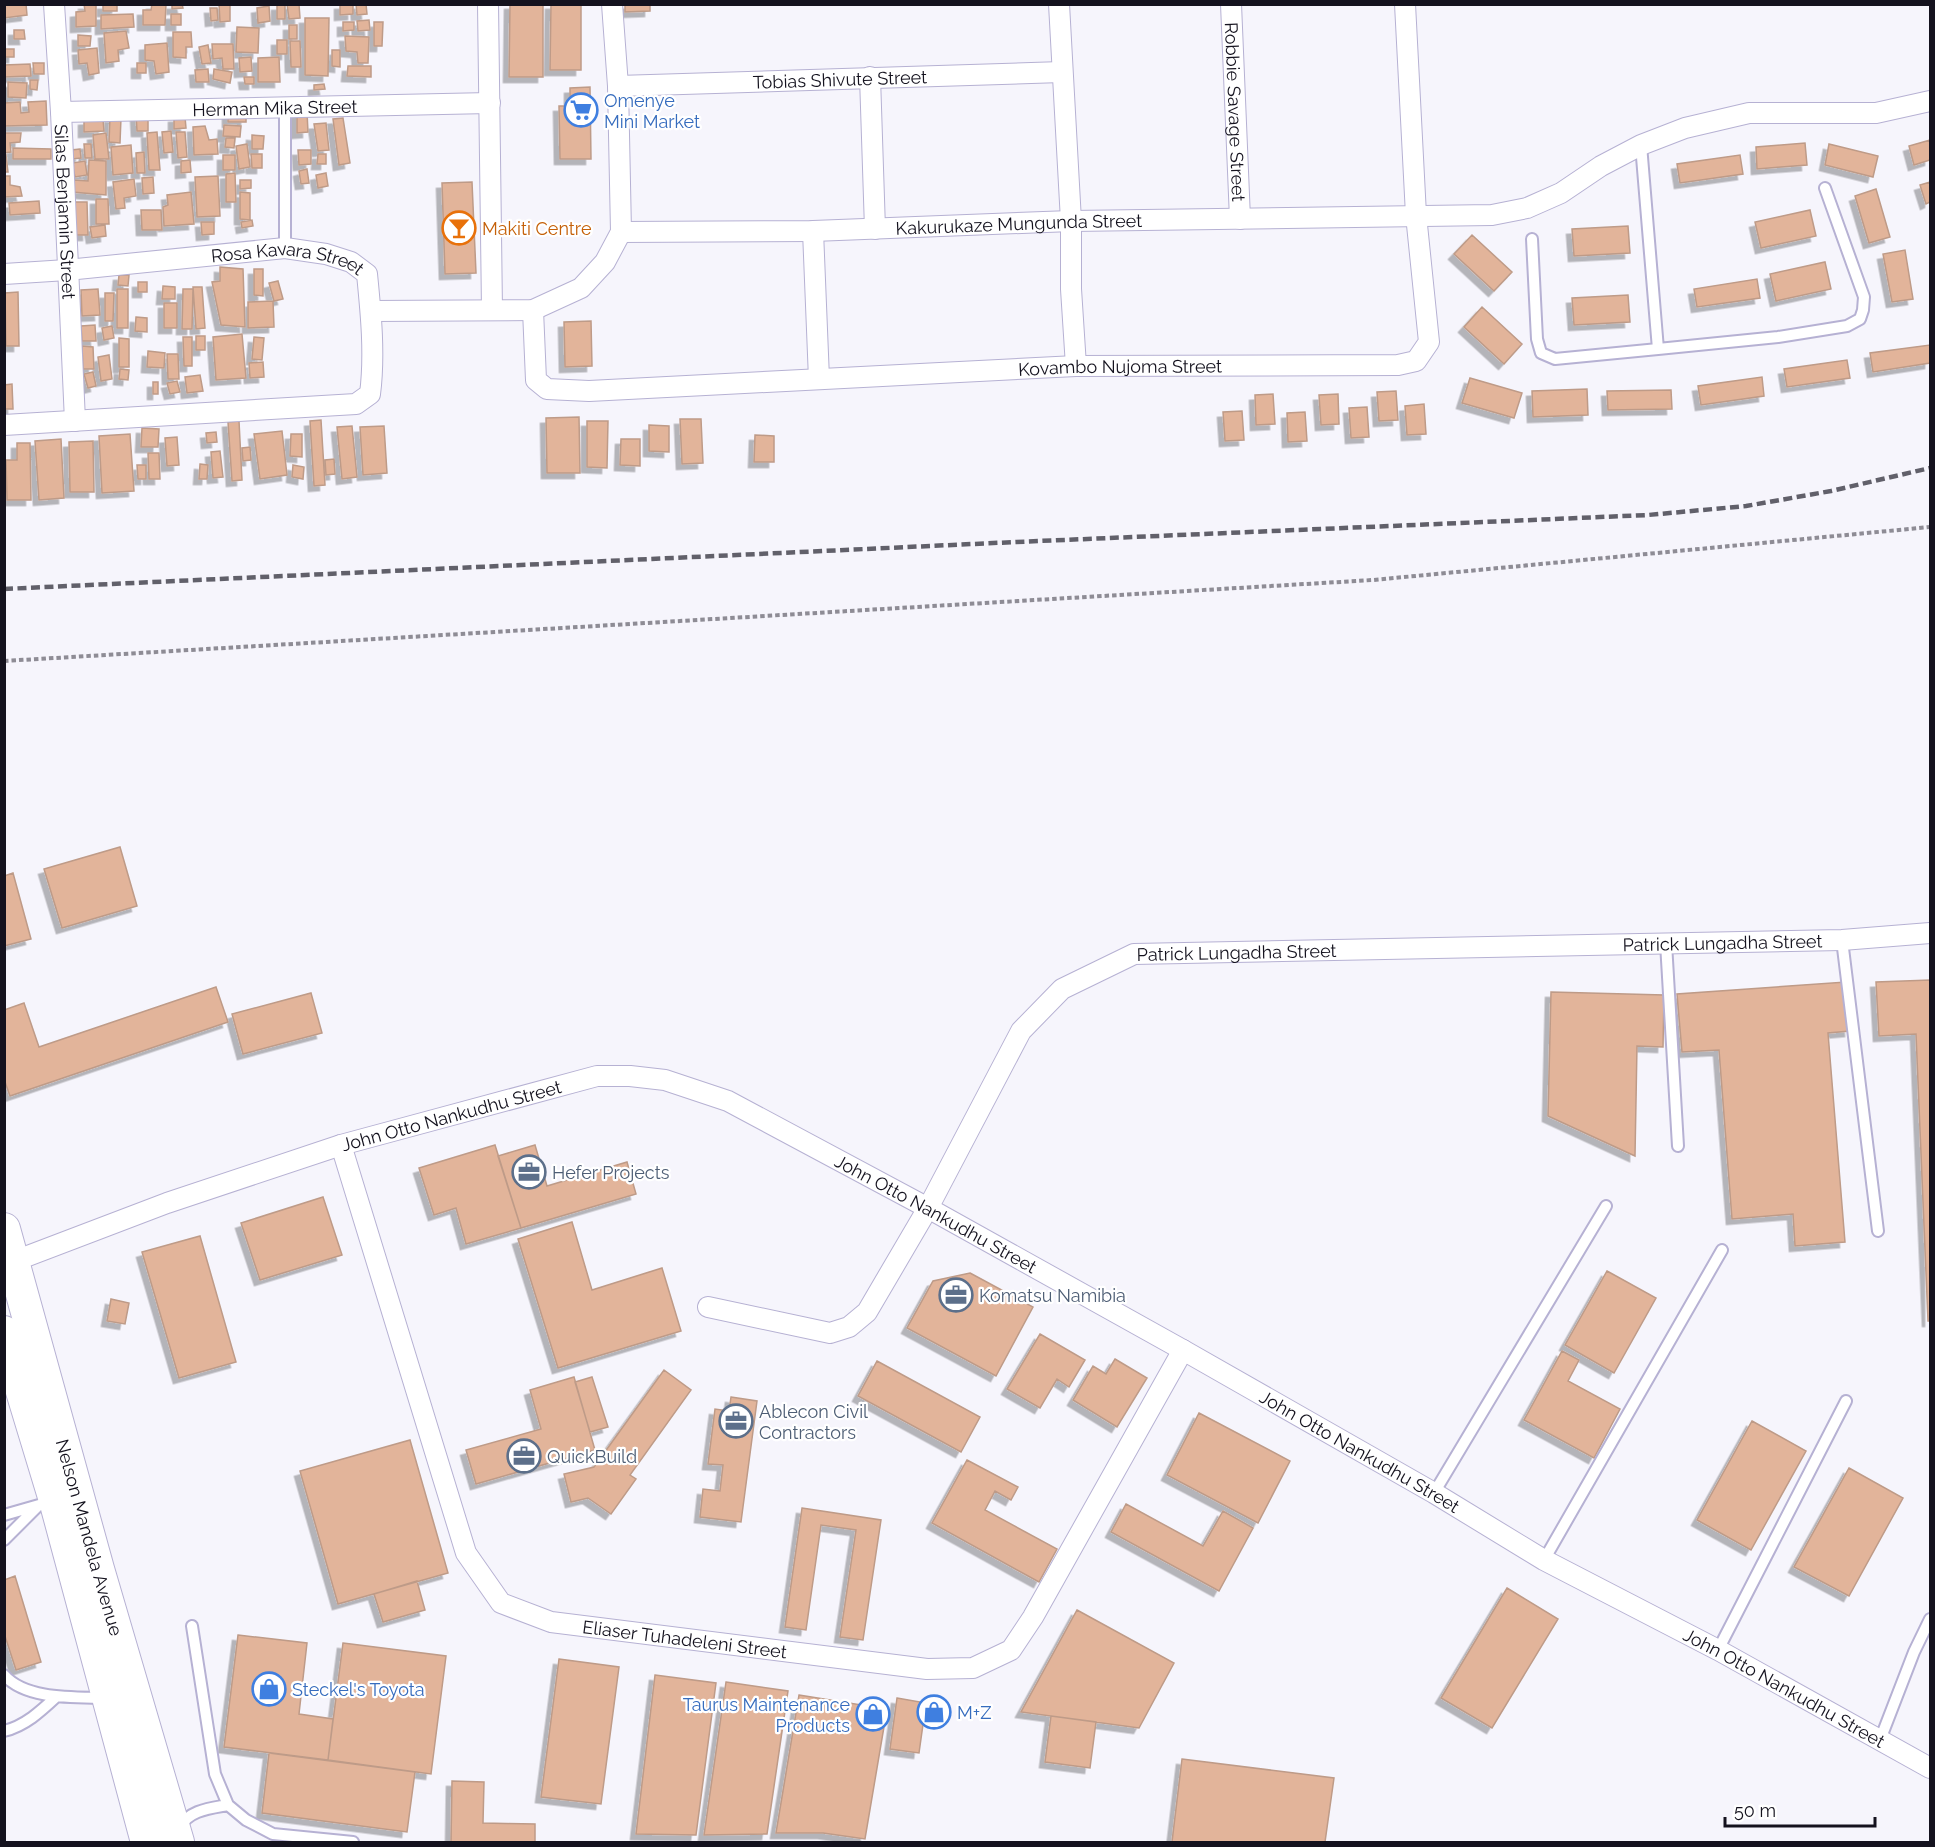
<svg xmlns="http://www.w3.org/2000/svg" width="1935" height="1847" font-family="Raleway,sans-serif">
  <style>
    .building { fill: #e2b49a; stroke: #be9b88; stroke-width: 1.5; filter: url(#shadow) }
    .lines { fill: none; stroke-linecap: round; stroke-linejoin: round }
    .lane-casing { stroke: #b6b1d3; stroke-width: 14 }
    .street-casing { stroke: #b6b1d3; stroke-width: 22 }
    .primary-casing { stroke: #b6b1d3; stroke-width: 34 }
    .path { stroke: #8e8c95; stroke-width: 4; stroke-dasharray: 4.5 3; stroke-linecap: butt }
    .lane { stroke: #fff; stroke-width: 10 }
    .street { stroke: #fff; stroke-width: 20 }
    .primary { stroke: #fff; stroke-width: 32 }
    .rail { stroke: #61606a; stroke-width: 4.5; stroke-dasharray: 9 4.5; stroke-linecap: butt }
    .labels { text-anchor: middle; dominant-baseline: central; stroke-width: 4.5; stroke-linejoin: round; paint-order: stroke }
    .street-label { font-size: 18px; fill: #14121e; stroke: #fff }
    .shop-label { font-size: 18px; fill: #366cbe; stroke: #fff; text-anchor: start }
    .food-label { font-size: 18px; fill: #c56008; stroke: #fff; text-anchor: start }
    .service-label { font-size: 18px; fill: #4e5e75; stroke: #fff; text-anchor: start }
  </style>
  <defs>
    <filter id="shadow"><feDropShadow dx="-5.5" dy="5.5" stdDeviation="0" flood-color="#0004"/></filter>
  </defs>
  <rect width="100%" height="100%" fill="#f6f5fc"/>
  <path class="building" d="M4,4h22l1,11 -23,3z
    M84,4h12v22l-20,1v-15l9,-1z
    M103,4h14v7h-14z
    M152,4h14l-1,21h-22v-15h8z
    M172,4h10l1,4 -11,1z
    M219,4h11v17l-10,1z
    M287,4h12l1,14 -11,1z
    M340,4h13v10l-13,1z
    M356,4h10l1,10 -10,1z
    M510,4h33v73h-34z
    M551,4h30v66h-31z
    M625,4h25v7l-25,1z
    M277,5h8v14h-8z
    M269,6l1,15 -12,2 -1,-15z
    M210,8h7l1,12 -7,1z
    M133,14l1,13 -33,2v-14z
    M171,14h10v11h-10z
    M305,18h24l-1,58 -23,-1z
    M369,20l1,10 -12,1 -1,-10z
    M343,22h11v8l-11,1z
    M374,22h9l-1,24h-8z
    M289,25h8v14h-8z
    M237,27l22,1 -1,25 -22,-1z
    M14,30h10l1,9h-11z
    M126,31l3,17 -11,2 1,11 -13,2 -2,-30z
    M173,32h18l1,15h-6v11l-13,-1z
    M78,35l13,1 -1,10h-12z
    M345,36l24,1 -1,26h-10l-1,-11 -11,-1z
    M277,40h10v14h-10z
    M290,41h10l1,26h-10z
    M167,43l2,29 -13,2 -2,-13 -9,-1v-15z
    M212,44h21l1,25h-11l-1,-11 -9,1z
    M208,45l3,18 -9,1 -3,-17z
    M97,48l2,25 -10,2 -2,-12 -8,1 -1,-14z
    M4,49h10v8h-10z
    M332,50h8v17l-8,-1z
    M251,57l1,14 -12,1 -1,-14z
    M279,57l1,25h-22v-24z
    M33,63h11v11h-10z
    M137,63h9v10h-9z
    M30,64l1,12 -27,1v-12z
    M348,66h23v11l-24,-1z
    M208,69l1,13h-13l-1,-12z
    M214,69l18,3 -2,11 -17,-4z
    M244,77h10v7h-9z
    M30,80h8l-1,10 -7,-1z
    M8,82l19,1 -1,15 -18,-1z
    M324,84l1,5 -11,1v-5z
    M590,87l1,72h-31l-1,-53h11v-18z
    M46,101l1,24 -43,1v-23l16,-1 1,11 8,-1 -1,-10z
    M246,110v12h-18v-11z
    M297,112h10l1,20 -11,1z
    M136,114h12v17h-11z
    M110,117l11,1 -1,25 -11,-1z
    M174,117h11l1,11 -12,1z
    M343,118l7,45 -11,2 -6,-46z
    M103,119l1,12 -20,1v-12z
    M326,123l3,27 -11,1 -4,-27z
    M224,125l17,1 -1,11 -17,-1z
    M205,126l4,14 8,-1 1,15 -24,1 -1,-28z
    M171,131l2,21 -9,1 -2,-21z
    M157,132l3,38h-11l-2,-37z
    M176,132h9l2,25 -9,1z
    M4,133h17l-1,9 -10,1 1,9 -7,1z
    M106,133l3,26h-14l-2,-24z
    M252,135l12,1 -1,13h-11z
    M226,138h9l-1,10 -9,-1z
    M1930,140v20l-16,5 -5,-19z
    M1805,143l2,22 -50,4 -1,-22z
    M84,144h7l1,14h-7z
    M247,144l3,23 -11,2 -3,-23z
    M1829,144l49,12 -5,21 -48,-12z
    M131,145l2,28 -20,2 -2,-28z
    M13,148l38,1v10h-38z
    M80,149l1,9 -9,1 -1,-9z
    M298,150h13v14l-12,1z
    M144,152l1,21h-8l-1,-20z
    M251,154h11v14h-10z
    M318,154h8v10h-9z
    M6,155l2,17h-4v-16z
    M223,155h12v15h-12z
    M1740,155l3,19 -63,9 -3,-19z
    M89,160l17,1v34l-34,-3 2,-12 14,1z
    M190,160l1,12 -10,1v-12z
    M85,161l2,14 -12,2 -3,-14z
    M307,169l2,14 -8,1 -2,-13z
    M235,173l1,29h-10v-28z
    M326,173l2,13 -10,2 -2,-13z
    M4,176h6v9l10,2 2,9 -18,1z
    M218,176l2,40 -23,1 -2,-40z
    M153,177l1,16 -11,1 -1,-16z
    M134,179l2,17 -12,2 1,10 -9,1 -3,-27z
    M240,180h11v8l-11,1z
    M472,182l4,91 -31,1 -3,-91z
    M1930,182v20l-4,2 -6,-19z
    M1876,189l14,48 -21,6 -14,-47z
    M191,192l3,32 -30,2 -1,-19 5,-2 -1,-10z
    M240,192l10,1v27l-10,-1z
    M96,199h12l1,25h-13z
    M39,201l1,12 -30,2 -1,-12z
    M74,202h13l1,33h-13z
    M141,210h20l1,20h-20z
    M1810,210l6,26 -55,12 -6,-26z
    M252,220l1,6 -11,2 -1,-6z
    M201,222h13v12l-12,1z
    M105,225l1,11 -14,2 -2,-11z
    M1628,226l2,27 -56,3 -2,-27z
    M1472,235l40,37 -18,19 -40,-37z
    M1905,250l8,49 -21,3 -9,-48z
    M1825,262l6,27 -55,12 -6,-27z
    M220,267l23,2 2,58 -24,-2 -9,-43 8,-1z
    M254,269h9v27l-9,-1z
    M119,275h10l-1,11 -10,-1z
    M1757,279l3,19 -63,9 -3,-18z
    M278,281l5,18 -9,2 -5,-18z
    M138,282h9v10h-9z
    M163,286l12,1v12h-13z
    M193,287h9l3,41 -9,1z
    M98,289l2,26 -18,1 -1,-26z
    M117,289h11v39h-11z
    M183,289h10l-1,40h-10z
    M18,292l1,54h-13l-1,-53z
    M105,293h9l-1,28h-8z
    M1628,295l2,27 -56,3 -2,-27z
    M273,301l1,26 -26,1v-26z
    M164,303h13v25h-13z
    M1482,307l40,37 -18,20 -40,-37z
    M136,317l11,1v14l-12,-1z
    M591,321l1,45 -27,1 -1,-45z
    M95,325l1,16h-14l-1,-15z
    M112,326l2,12 -10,2 -2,-12z
    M242,334l4,44 -30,2 -3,-43z
    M196,336h9v14h-9z
    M183,337h9v29h-8z
    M254,337l10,1 -2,22 -10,-1z
    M119,338l10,1v28h-10z
    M1930,345v18l-57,9 -3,-19z
    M82,346l11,1 1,22h-11z
    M148,351l17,2 -1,15 -17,-1z
    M167,354h11l1,25h-11z
    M109,355l3,24 -11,2 -3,-24z
    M1847,360l3,18 -63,9 -3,-18z
    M263,362l1,15 -14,1 -1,-15z
    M120,369l9,1 -1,10 -9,-1z
    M93,372l3,14 -8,2 -4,-14z
    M200,375l3,16 -16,2 -2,-16z
    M1762,377l2,19 -63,9 -3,-19z
    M1470,378l52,15 -8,25 -52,-15z
    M177,381l3,11 -10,2 -3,-11z
    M153,382h5v12h-5z
    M12,384l1,25h-9v-24z
    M1587,389l1,26 -55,2 -1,-26z
    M1671,390l1,19 -64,1 -1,-19z
    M1396,391l2,29 -19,1 -2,-29z
    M1273,394l2,30 -19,1 -1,-30z
    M1338,394l1,30 -18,1 -2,-30z
    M1424,404l2,30 -19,1 -2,-29z
    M1367,407l2,30 -18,1 -2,-30z
    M1242,411l2,29 -19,1 -2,-29z
    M1305,412l2,29 -19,1 -1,-29z
    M579,417l1,56h-33l-1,-55z
    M680,419h21l2,44 -21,1z
    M321,420l4,65 -11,1 -4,-65z
    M239,421l3,59 -10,1 -4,-59z
    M587,421h21l-1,47 -20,-1z
    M649,425l20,1v26l-20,-1z
    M352,426l5,51 -15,2 -5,-52z
    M384,426l3,47 -24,2 -3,-48z
    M142,428l17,1 -1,18h-17z
    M282,431l5,44 -27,4 -6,-45z
    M216,432l1,10 -10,1 -1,-10z
    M130,434l4,57 -32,2 -3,-57z
    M291,434h11v23l-12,-1z
    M755,435l19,1v26h-20z
    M177,437l2,28 -12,1 -2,-28z
    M61,439l3,59 -25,2 -4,-59z
    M621,439h19v27l-20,-1z
    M93,441l1,51h-24l-1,-50z
    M17,443h13l1,57h-24l-1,-40h11z
    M250,447l1,13 -8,1 -1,-13z
    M220,451l3,26 -10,1 -2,-26z
    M148,453h11l1,26h-11z
    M334,459l1,15 -9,1 -1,-15z
    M200,464l8,1 -1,14h-8z
    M137,465h9v14h-8z
    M293,465l11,2 -1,12 -11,-2z
    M120,847l17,59 -75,22 -18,-59z
    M13,873l18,66 -27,7v-70z
    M1930,980v341h-2l-12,-287 -37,2 -3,-54z
    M1846,982l4,49 -22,2 17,209 -50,4 -2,-32 -61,5 -13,-169 -37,2 -5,-58z
    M216,987l12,35 -218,74 -6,-17v-69l20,-7 15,44z
    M1551,992l113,3 -1,52 -26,-1 -2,110 -87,-40z
    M311,993l11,40 -79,21 -11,-40z
    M495,1145l26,83 -55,16 -10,-36 -22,7 -15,-47z
    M535,1145l12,41 80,-24 9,32 -115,34 -23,-72z
    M323,1197l19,58 -82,25 -19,-57z
    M572,1222l20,68 70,-22 19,63 -123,37 -40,-129z
    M200,1236l36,126 -57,16 -37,-126z
    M1607,1271l49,27 -42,75 -49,-28z
    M970,1273l63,34 -37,69 -89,-48 26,-47z
    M111,1299l18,4 -4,21 -18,-3z
    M1040,1334l45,26 -16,27 -12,-8 -17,29 -33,-19z
    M1562,1351l17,9 -11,21 52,28 -26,49 -70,-38z
    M1115,1359l32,19 -30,49 -44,-27 20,-34 13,8z
    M877,1361l103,56 -19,35 -103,-56z
    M664,1370l27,20 -61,85 6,4 -25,35 -23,-16 -17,4 -7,-28 30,-7z
    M574,1377l21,73 -119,34 -10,-34 75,-21 -11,-39z
    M592,1377l16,50 -18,5 -15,-50z
    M731,1397l26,4 -16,121 -41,-5 3,-28 17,2 3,-26 -15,-1 7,-55 14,2z
    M1199,1413l91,48 -32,62 -91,-48z
    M1752,1421l54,30 -55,99 -54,-30z
    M410,1440l38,133 -110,31 -38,-133z
    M967,1460l51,27 -7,13 -16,-9 -10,19 72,39 -18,33 -107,-59z
    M1849,1468l54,30 -54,98 -55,-29z
    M1126,1504l77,42 20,-35 30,17 -34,63 -108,-59z
    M802,1508l79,12 -18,120 -23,-3 16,-107 -35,-5 -15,105 -21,-3z
    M15,1576l26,86 -25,8 -12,-37v-53z
    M417,1581l8,29 -42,12 -9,-28z
    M1507,1588l51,31 -66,109 -51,-30z
    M1077,1610l97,53 -35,65 -118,-16z
    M238,1635l69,8 -8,71 34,5 -5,41 -104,-13z
    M343,1643l103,13 -15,118 -103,-14z
    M559,1659l60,8 -18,137 -60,-7z
    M655,1675l61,8 -20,152 -60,-1z
    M726,1682l62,9 -21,143 -63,1z
    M799,1695l88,14 -22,130 -42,-6h-47z
    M897,1698l29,5 -7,50 -29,-4z
    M1051,1716l45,6 -6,46 -45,-6z
    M269,1753l146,19 -8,60 -145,-19z
    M1182,1759l152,19 -9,64h-153z
    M452,1781l32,1 -1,41 52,1v18h-84z"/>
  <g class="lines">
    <g class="lane-casing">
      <path id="lane" d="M1641,145l17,204 120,-12 69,-11 13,-7 3,-9 1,-13 -39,-109
        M1532,239l5,100 4,14 14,6 103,-10
        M285,248v-141
        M1842,940l36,291
        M1666,943l12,203
        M1434,1493l172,-287
        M4,1515l49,-14
        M4,1540l34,-34
        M1544,1560l178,-310
        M192,1626l23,148 13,31 18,15 27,14 80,8
        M1718,1650l128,-249
        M4,1675c22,25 71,22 101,23
        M4,1731c21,-5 37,-20 52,-34
        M1880,1740l34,-88 16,-33
        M180,1828c7,-18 32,-20 48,-23"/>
    </g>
    <g class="street-casing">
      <g id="street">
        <path id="s1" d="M54,4l7,108 14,309"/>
        <path d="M488,4l4,306"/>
        <path d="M1059,4l12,217v68l5,77"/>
        <path id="s2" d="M1231,4l9,215"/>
        <path d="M870,77l5,152"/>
        <path id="s3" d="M618,86l444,-14"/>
        <path id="s4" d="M61,112l429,-9"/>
        <path d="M813,231l6,148"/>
        <path id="s5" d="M621,232l192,-1 258,-10 421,-6 35,-7 34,-15 40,-27 40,-21 44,-17 64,-15h127l54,-12"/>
        <path id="s6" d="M4,274l63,-4 218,-22 41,6 25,8 16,12c4,40 8,81 3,120l-14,10 -352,21"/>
        <path id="s7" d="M533,310l3,70 11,9 42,2 487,-25 322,-1 18,-4 13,-19 -13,-127 -11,-211"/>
        <path d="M371,311l162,-1 48,-22 24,-26 16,-30 -3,-146 -6,-82"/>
        <path id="s8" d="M341,1145l125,408 35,50 50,19 376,47 46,-1 38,-18 22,-33 150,-267"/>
        <path id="s9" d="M4,1265l163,-62 174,-58 256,-69h33l35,4 63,21 200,107 255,142 251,143 110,67 174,90 212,118"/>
        <path id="s10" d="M708,1307l122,26 19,-6 18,-15 61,-104 93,-177 41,-42 72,-35 708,-14 88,-7"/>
      </g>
    </g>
    <g class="primary-casing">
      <g id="primary">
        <path id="s11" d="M4,1229l94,340 80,273"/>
        <path d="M4,1332l51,168 92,342"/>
      </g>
    </g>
    <path class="path" d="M4,661l1369,-81 557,-53"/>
    <use href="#lane" class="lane"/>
    <use href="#street" class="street"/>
    <use href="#primary" class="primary"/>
    <path class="rail" d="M4,589l1012,-47 632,-27 98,-9 85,-15 99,-23"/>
  </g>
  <defs>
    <g id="supermarket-ring" transform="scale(1.725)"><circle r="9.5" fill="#fff" stroke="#3f7fe0" stroke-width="1.5"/><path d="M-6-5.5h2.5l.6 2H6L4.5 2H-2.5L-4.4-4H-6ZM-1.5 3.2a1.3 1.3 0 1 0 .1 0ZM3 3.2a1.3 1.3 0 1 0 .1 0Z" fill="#3f7fe0"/></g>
    <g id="bar-ring" transform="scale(1.725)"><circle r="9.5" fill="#fff" stroke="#e8710a" stroke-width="1.5"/><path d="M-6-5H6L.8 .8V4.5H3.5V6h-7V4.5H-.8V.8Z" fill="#e8710a"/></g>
    <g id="office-ring" transform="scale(1.725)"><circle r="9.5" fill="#fff" stroke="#5c6f8a" stroke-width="1.5"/><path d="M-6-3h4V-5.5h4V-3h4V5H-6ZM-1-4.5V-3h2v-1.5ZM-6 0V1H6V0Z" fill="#5c6f8a"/></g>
    <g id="shop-ring" transform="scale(1.725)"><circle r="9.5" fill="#fff" stroke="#3f7fe0" stroke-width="1.5"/><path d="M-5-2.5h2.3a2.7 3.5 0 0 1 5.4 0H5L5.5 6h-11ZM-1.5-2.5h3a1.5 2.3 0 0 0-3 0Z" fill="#3f7fe0"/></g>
  </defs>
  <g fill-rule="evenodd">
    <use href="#supermarket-ring" x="581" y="110"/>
    <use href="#bar-ring" x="459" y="228"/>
    <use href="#office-ring" x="529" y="1172"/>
    <use href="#office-ring" x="956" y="1295"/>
    <use href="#office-ring" x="736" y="1421"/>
    <use href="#office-ring" x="524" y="1456"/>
    <use href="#shop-ring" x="269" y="1689"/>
    <use href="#shop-ring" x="934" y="1712"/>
    <use href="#shop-ring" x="873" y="1714"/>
  </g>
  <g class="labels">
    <g class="street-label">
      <text stroke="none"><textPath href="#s3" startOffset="222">Tobias Shivute Street</textPath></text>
      <text stroke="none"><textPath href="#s4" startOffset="214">Herman Mika Street</textPath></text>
      <text stroke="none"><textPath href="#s2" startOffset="108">Robbie Savage Street</textPath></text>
      <text stroke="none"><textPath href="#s1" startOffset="208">Silas Benjamin Street</textPath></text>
      <text stroke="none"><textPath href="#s5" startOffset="398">Kakurukaze Mungunda Street</textPath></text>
      <text stroke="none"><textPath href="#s6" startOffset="286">Rosa Kavara Street</textPath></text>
      <text stroke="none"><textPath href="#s7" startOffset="658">Kovambo Nujoma Street</textPath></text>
      <text stroke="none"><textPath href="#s10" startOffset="1216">Patrick Lungadha Street</textPath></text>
      <text stroke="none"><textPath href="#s10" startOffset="730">Patrick Lungadha Street</textPath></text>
      <text stroke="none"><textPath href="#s9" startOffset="472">John Otto Nankudhu Street</textPath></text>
      <text stroke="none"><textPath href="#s9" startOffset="994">John Otto Nankudhu Street</textPath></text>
      <text stroke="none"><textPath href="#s9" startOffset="1480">John Otto Nankudhu Street</textPath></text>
      <text stroke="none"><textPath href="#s11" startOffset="320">Nelson Mandela Avenue</textPath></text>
      <text stroke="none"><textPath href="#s8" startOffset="676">Eliaser Tuhadeleni Street</textPath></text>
      <text stroke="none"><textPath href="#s9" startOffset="1966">John Otto Nankudhu Street</textPath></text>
    </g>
    <g class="shop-label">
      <text x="604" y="100">Omenye<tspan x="604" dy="21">Mini Market</tspan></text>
      <text x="292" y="1689">Steckel's Toyota</text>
      <text x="850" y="1704" text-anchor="end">Taurus Maintenance<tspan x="850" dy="21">Products</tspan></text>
      <text x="957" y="1712">M+Z</text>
    </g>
    <g class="food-label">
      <text x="482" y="228">Makiti Centre</text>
    </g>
    <g class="service-label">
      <text x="552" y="1172">Hefer Projects</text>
      <text x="979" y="1295">Komatsu Namibia</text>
      <text x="759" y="1411">Ablecon Civil<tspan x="759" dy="21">Contractors</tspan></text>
      <text x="547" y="1456">QuickBuild</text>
    </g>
  </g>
  <rect width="1935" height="1847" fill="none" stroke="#14121e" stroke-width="12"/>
  <path d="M1725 1817v9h150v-9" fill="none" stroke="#14121e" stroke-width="3"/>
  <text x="1734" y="1817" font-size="18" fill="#14121e" stroke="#ffffff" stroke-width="4.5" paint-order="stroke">50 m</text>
</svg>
